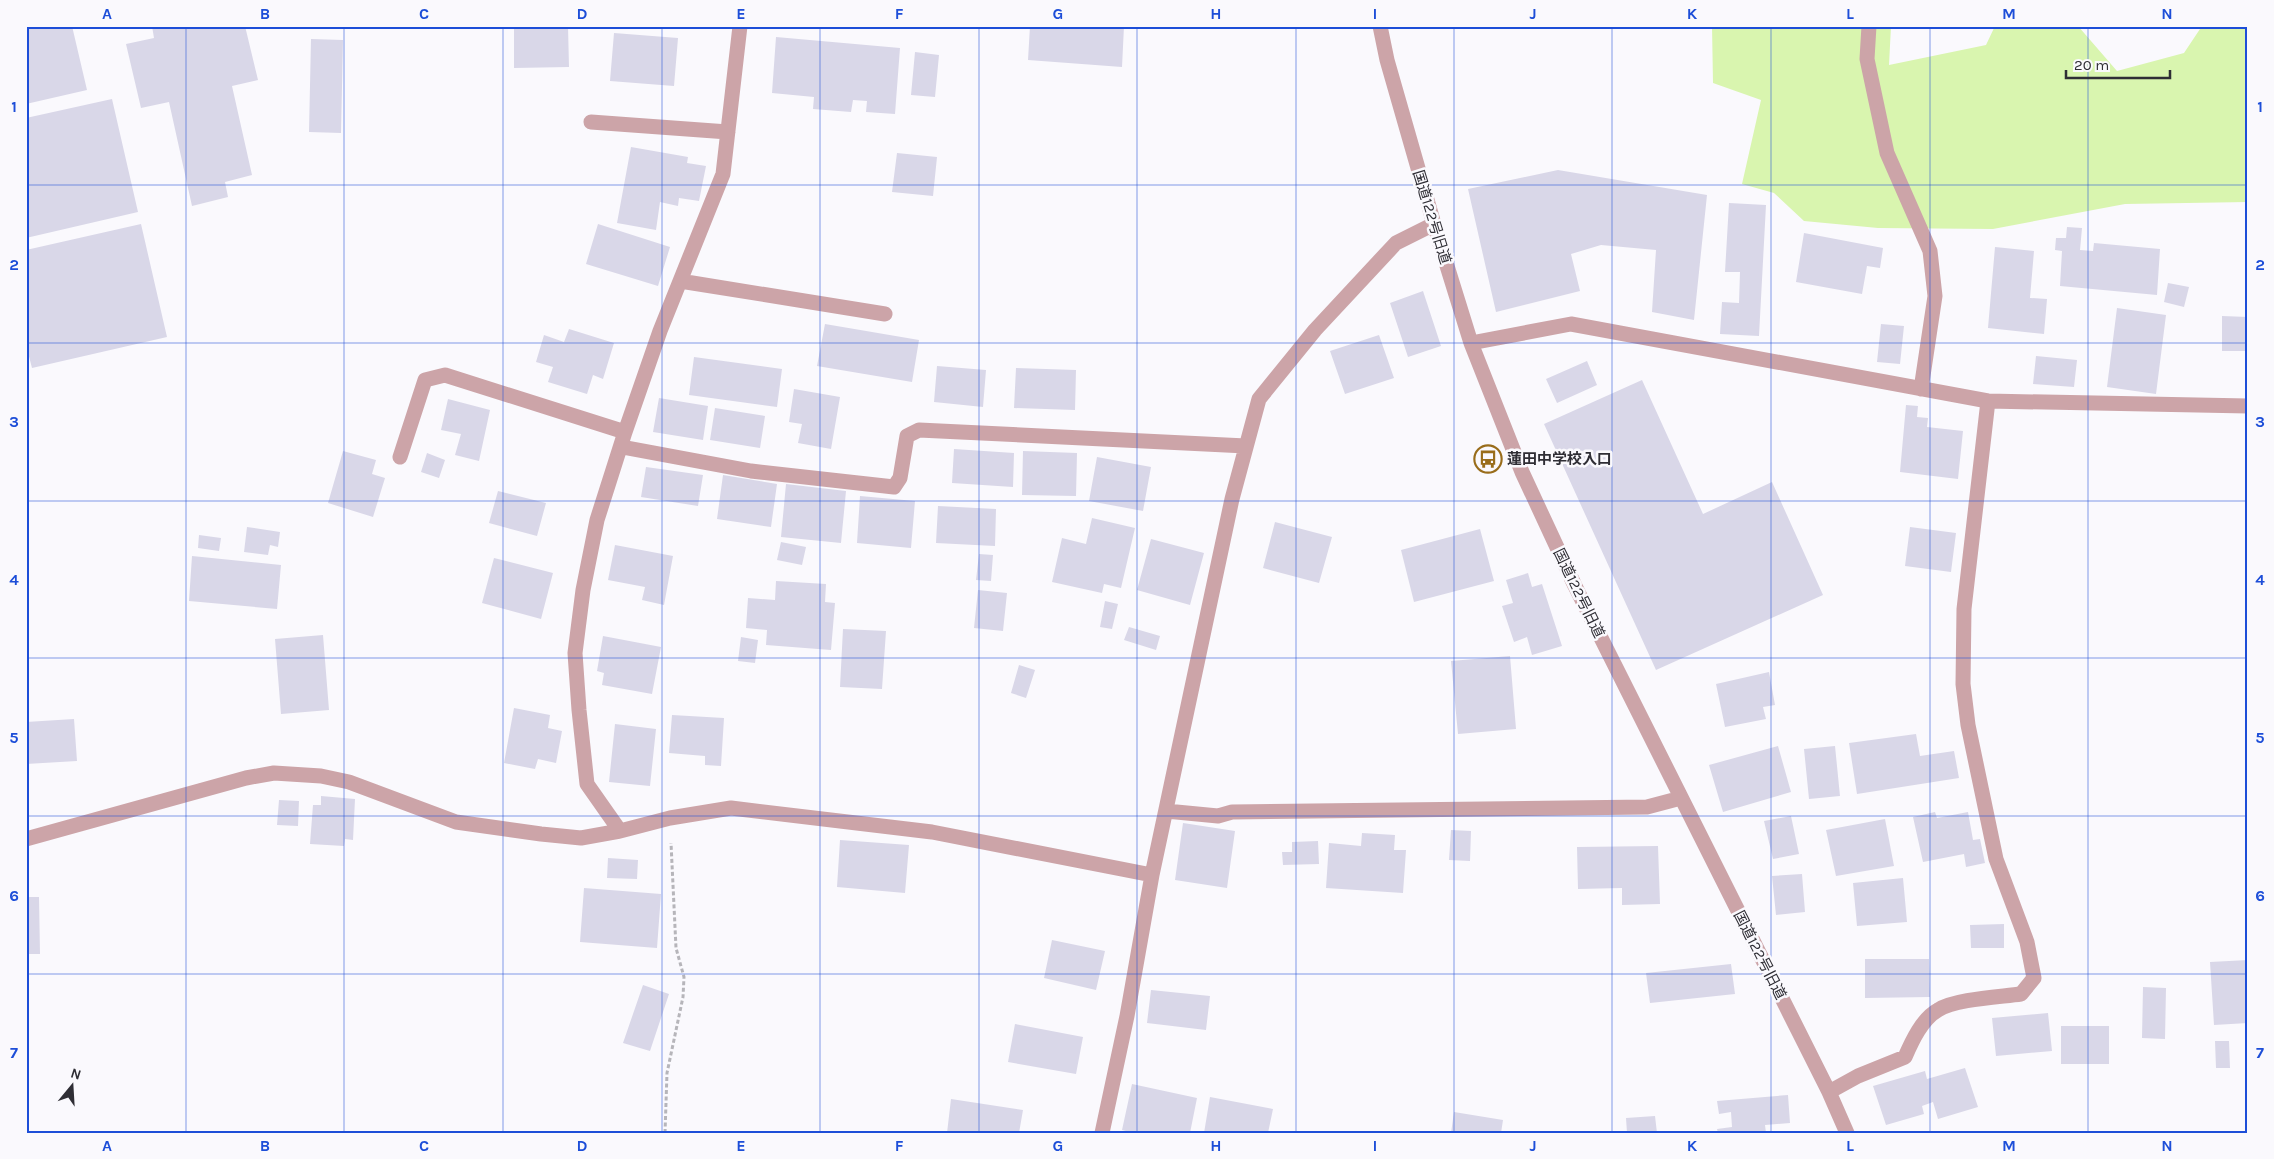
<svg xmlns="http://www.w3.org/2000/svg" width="2274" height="1159" font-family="Karla,'Noto Sans JP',sans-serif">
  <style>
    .green { fill: #d9f5af }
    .building { fill: #d9d7e8 }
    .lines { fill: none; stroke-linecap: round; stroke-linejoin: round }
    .path { stroke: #b6b5ba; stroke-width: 3; stroke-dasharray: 4 2.5; stroke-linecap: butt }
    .minor { stroke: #cca4a8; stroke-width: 15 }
    .grid { fill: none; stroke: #1d4ed8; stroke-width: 1; stroke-opacity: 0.55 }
    .labels { text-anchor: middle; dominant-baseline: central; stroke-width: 5; stroke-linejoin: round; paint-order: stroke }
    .street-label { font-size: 15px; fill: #2f2e35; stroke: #faf9fd }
    .poi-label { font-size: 15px; font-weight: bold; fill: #2f2e35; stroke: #faf9fd; text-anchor: start }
    .neatline { fill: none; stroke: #1d4ed8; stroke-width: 2 }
    .grid-label { font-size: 16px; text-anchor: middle; font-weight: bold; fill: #1d4ed8 }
  </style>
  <rect width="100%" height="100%" fill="#faf9fd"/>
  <path class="green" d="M1712,26h179l-2,39 97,-20 9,-19h83l39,45 67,-18 18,-27h46v176l-123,2 -132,25 -115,-1 -74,-7 -30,-28 -32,-9 19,-84 -48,-17z"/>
  <path class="building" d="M26,26h46l15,64 -61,14z
    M152,26h93l13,54 -26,6 20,89 -27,7 3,15 -36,9 -23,-104 -28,6 -15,-64 28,-6z
    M568,26l1,41 -55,1v-40z
    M1030,26h94l-2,41 -94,-7z
    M614,33l64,5 -4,48 -64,-5z
    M776,37l124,11 -5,66 -29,-2 1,-11 -14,-1 -2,12 -38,-3 1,-12 -42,-4z
    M311,39l32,1 -2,93 -32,-1z
    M915,52l24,3 -4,42 -24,-2z
    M112,99l26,113 -112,26v-120z
    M631,147l57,10 -1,6 19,3 -7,35 -20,-3 -1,8 -18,-4 -4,28 -39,-7z
    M897,153l40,4 -4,39 -41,-4z
    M1558,170l149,25 -13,125 -42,-8 4,-62 -55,-5 -30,9 9,37 -84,21 -28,-123z
    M1729,203l37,2 -7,131 -39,-2 2,-32 17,1 1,-31h-15z
    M141,224l26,113 -135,31 -6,-23v-95z
    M598,224l72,23 -12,39 -72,-22z
    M2067,227l15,1 -2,22 13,1 1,-8 66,6 -3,46 -97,-9 2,-35 -7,-1 1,-12h10z
    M1804,233l79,15 -3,20 -13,-2 -5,28 -66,-12z
    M1995,247l39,4 -4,47 17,1 -3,35 -56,-6z
    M2168,283l21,4 -5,20 -20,-5z
    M1423,291l18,55 -33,11 -18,-54z
    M2117,308l49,7 -10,79 -49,-7z
    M2222,316l26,1v34h-26z
    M825,324l94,16 -7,42 -95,-16z
    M1881,324l23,2 -4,38 -23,-2z
    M569,329l45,14 -11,36 -10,-4 -6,19 -39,-12 5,-15 -17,-5 8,-27 20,7z
    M1379,335l15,43 -49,16 -15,-43z
    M2036,356l41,4 -3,27 -41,-3z
    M694,357l88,12 -5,38 -88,-12z
    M1587,361l10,24 -40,18 -11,-24z
    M937,366l49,4 -3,37 -49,-5z
    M1016,368l60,2 -1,40 -61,-2z
    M1642,380l61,134 69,-32 51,113 -167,75 -112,-246z
    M794,389l46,8 -9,52 -33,-6 4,-19 -13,-2z
    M659,398l49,8 -5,34 -50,-8z
    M448,399l42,11 -11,51 -24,-6 6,-21 -20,-4z
    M1906,405l12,1 -1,11 11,1 -1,9 36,4 -5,48 -58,-7z
    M715,408l50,8 -5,32 -50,-8z
    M954,449l60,4 -1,34 -61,-4z
    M343,451l33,9 -4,14 13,4 -12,39 -45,-14z
    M1023,451l54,2 -1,43 -54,-1z
    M427,453l18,7 -6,18 -18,-6z
    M1097,457l54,10 -8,44 -54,-10z
    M646,467l57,8 -5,31 -57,-9z
    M723,475l54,9 -6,43 -54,-8z
    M786,484l60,7 -5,52 -60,-6z
    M498,491l48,12 -9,33 -48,-13z
    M860,496l55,5 -4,47 -54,-5z
    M938,506l58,3 -1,37 -59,-3z
    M1092,518l43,10 -14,60 -17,-4 -2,9 -50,-11 10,-44 24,6z
    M1275,522l57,15 -13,46 -56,-15z
    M247,527l33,5 -2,15 -8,-2 -2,10 -24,-3z
    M1910,527l46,6 -5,39 -46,-6z
    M1480,529l14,52 -80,21 -13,-52z
    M199,535l22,3 -2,13 -21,-3z
    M1151,539l53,14 -14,52 -53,-15z
    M781,542l25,5 -4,18 -25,-5z
    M615,545l58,11 -9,49 -22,-5 3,-13 -37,-7z
    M979,554l14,1 -2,26 -15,-1z
    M192,556l89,9 -4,44 -88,-8z
    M494,558l59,15 -12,46 -59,-16z
    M1528,573l4,14 10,-3 20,62 -30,9 -5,-18 -13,5 -12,-36 11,-3 -7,-23z
    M776,581l50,3 -1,18 10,1 -4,47 -65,-5 1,-15 -21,-2 2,-30 27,2z
    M978,590l29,3 -4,38 -29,-3z
    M1105,601l13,3 -6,25 -12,-2z
    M1129,627l31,9 -4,14 -32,-10z
    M843,629l43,2 -4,58 -42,-2z
    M323,635l6,75 -48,4 -6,-75z
    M603,636l58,11 -9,47 -50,-9 2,-12 -7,-2z
    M741,637l17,3 -3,23 -17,-2z
    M1510,656l6,73 -58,5 -7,-73z
    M1019,665l16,5 -9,28 -15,-5z
    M1769,672l6,33 -12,2 3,12 -41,8 -9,-43z
    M514,708l36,7 -2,13 14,3 -6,32 -18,-4 -3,10 -31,-6z
    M672,715l52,3 -3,48 -16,-1v-9l-36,-3z
    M74,719l3,42 -51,3v-42z
    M615,724l41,5 -6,57 -41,-4z
    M1916,734l4,22 34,-5 5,27 -102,16 -8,-51z
    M1778,746l13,46 -68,20 -14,-47z
    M1835,746l5,50 -31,3 -5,-50z
    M321,796l34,3 -2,41 -8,-1 -1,7 -34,-2 3,-39h8z
    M279,800l20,1 -1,25 -21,-1z
    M1935,812l2,6 31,-6 5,28 7,-1 5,24 -19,4 -2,-13 -41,8 -10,-45z
    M1791,816l8,38 -26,5 -9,-38z
    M1885,819l9,47 -58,10 -10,-46z
    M1183,823l52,8 -8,57 -52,-8z
    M1451,830l20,1 -1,30 -21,-1z
    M1362,833l33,2 -1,15h12l-3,43 -77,-5 3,-45 32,3z
    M840,840l69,5 -4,48 -68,-6z
    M1318,841l1,23 -36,1 -1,-13h10v-10z
    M1658,846l2,58 -38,1v-17l-44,1 -1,-42z
    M608,858l30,2 -1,19 -30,-1z
    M1802,874l3,38 -29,3 -4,-39z
    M1903,878l4,44 -50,4 -4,-43z
    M584,888l77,6 -4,54 -77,-6z
    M26,897h13l1,57h-14z
    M2004,924v24h-33l-1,-23z
    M1052,940l53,11 -9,39 -52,-12z
    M1865,959h64l1,38 -65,1z
    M2248,960v63l-34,2 -4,-63z
    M1731,964l4,30 -85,9 -4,-30z
    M643,985l26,9 -19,57 -27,-8z
    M2143,987l23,1 -1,51 -23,-1z
    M1151,990l59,6 -4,34 -59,-7z
    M2048,1013l4,38 -56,5 -4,-38z
    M1015,1024l68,13 -7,37 -68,-12z
    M2061,1026h48v38h-48z
    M2215,1041h14l1,27h-14z
    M1965,1068l13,39 -40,12 -5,-17 -11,4 2,8 -38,11 -13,-39 52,-15 2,8z
    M1132,1084l65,14 -7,35h-56l-12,-3z
    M1788,1095l2,28 -25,2 1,8h-48l-1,-4 15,-2 -1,-15 -12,2 -2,-13z
    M1210,1097l63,12 -5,24h-64z
    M951,1099l72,11 -4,23h-72z
    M1454,1112l49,8 -2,13h-50z
    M1655,1116l2,17h-30l-1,-15z"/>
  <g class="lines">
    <path class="path" d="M665,1133l2,-60 16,-76 1,-20 -8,-29 -5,-105"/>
    <path class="minor" d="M1380,26l7,34 47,164 37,119 51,129 53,114 254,506 18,41
      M1869,26l-2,33 20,94 43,98 5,45 -14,93
      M591,122l137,10
      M680,281l205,33
      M1471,343l100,-19 417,77 260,5
      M622,447l129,24 143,16 6,-9 7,-42 12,-6 327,16
      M400,457l25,-77 20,-5 180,57
      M1166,811l52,5 14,-4 415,-5 34,-9
      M620,831l-33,-47 -8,-74 -4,-57 8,-63 14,-70 28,-88 35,-101 63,-157 17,-148
      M26,839l220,-61 28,-5 47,3 28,6 107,40 85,12 40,4 39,-7 50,-13 61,-10 201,24 220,43
      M1829,1092l29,-16 47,-19c7,-16 17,-38 33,-47 17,-11 62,-13 83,-16l13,-16 -7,-36 -31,-83 -28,-134 -5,-41 1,-75 24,-208
      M1102,1133l25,-117 25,-141 80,-376 27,-100 56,-69 81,-87 38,-19"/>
  </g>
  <path class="grid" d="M186,26v1107M344,26v1107M503,26v1107M662,26v1107M820,26v1107M979,26v1107M1137,26v1107M1296,26v1107M1454,26v1107M1612,26v1107M1771,26v1107M1930,26v1107M2088,26v1107M26,185h2222M26,343h2222M26,501h2222M26,658h2222M26,816h2222M26,974h2222"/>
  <defs>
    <g id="bus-ring" transform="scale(1.4375)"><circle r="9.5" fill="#faf9fd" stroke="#996d1b" stroke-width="1.5"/><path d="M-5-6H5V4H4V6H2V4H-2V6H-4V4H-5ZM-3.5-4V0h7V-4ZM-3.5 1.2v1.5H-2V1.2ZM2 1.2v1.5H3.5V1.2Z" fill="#996d1b"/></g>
  </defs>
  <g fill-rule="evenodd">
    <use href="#bus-ring" x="1488" y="459"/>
  </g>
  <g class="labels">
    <g class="street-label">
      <text transform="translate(1432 217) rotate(73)">国道122号旧道</text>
      <text transform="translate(1579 593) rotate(64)">国道122号旧道</text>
      <text transform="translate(1760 955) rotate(63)">国道122号旧道</text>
    </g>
    <g class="poi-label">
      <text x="1507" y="459">蓮田中学校入口</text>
    </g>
  </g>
  <rect width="2274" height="1159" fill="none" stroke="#faf9fd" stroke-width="55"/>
  <g transform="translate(72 1086) rotate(18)" stroke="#faf9fd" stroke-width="4" paint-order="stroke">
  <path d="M0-4L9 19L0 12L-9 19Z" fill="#2f2e35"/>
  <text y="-8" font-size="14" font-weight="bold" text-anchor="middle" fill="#2f2e35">N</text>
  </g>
  <path d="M2066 70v8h104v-8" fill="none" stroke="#2f2e35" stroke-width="2.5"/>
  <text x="2074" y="70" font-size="15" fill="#2f2e35" stroke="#faf9fd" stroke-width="4" paint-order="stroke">20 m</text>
  <rect x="28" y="28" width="2218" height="1104" class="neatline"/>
  <g class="grid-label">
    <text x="107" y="19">A</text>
    <text x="265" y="19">B</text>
    <text x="424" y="19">C</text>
    <text x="582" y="19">D</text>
    <text x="741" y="19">E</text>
    <text x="899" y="19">F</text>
    <text x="1058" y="19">G</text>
    <text x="1216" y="19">H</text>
    <text x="1375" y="19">I</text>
    <text x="1533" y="19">J</text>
    <text x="1692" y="19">K</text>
    <text x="1850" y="19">L</text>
    <text x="2009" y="19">M</text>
    <text x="2167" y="19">N</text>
    <text x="14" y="112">1</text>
    <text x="2260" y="112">1</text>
    <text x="14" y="270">2</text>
    <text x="2260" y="270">2</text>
    <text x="14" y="427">3</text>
    <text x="2260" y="427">3</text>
    <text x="14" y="585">4</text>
    <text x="2260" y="585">4</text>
    <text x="14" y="743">5</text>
    <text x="2260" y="743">5</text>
    <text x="14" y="901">6</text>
    <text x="2260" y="901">6</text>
    <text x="14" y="1058">7</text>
    <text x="2260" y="1058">7</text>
    <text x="107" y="1151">A</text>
    <text x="265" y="1151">B</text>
    <text x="424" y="1151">C</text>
    <text x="582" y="1151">D</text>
    <text x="741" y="1151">E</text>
    <text x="899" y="1151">F</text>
    <text x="1058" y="1151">G</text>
    <text x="1216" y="1151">H</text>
    <text x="1375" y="1151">I</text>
    <text x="1533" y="1151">J</text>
    <text x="1692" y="1151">K</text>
    <text x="1850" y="1151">L</text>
    <text x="2009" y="1151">M</text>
    <text x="2167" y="1151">N</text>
  </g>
</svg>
